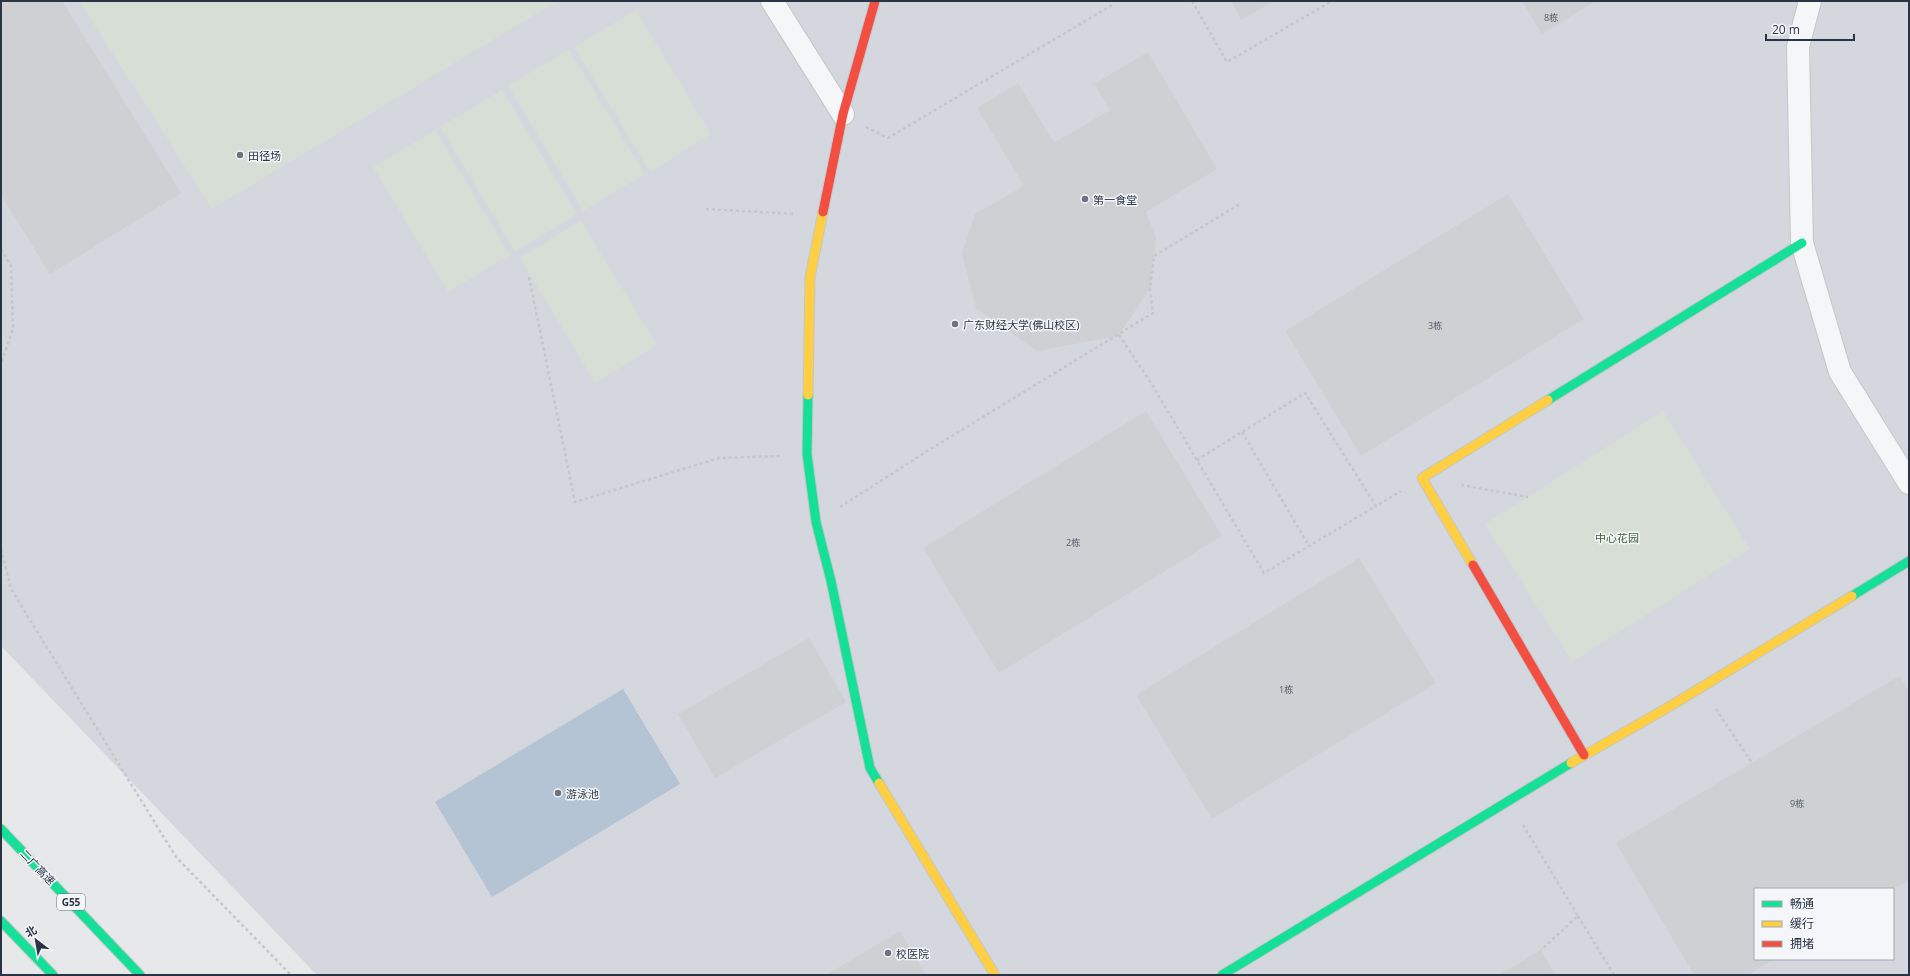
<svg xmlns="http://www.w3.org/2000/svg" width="1910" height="976" font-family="'Open Sans','Noto Sans SC',sans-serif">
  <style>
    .built { fill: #d4d7dd; fill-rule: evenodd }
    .green { fill: #d6ded6 }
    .water { fill: #b4c4d5 }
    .building { fill: #ced0d3 }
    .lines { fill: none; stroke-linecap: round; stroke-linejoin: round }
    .street-casing { stroke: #c4c6c8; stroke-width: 24 }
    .fast-casing { stroke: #c4c6c8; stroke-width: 11 }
    .slow-casing { stroke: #c4c6c8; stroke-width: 11 }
    .jam-casing { stroke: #c4c6c8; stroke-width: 11 }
    .path { stroke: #c5c6ca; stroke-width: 2.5; stroke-dasharray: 3 3; stroke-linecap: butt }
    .street { stroke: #f5f6f7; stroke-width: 22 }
    .fast { stroke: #16e098; stroke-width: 9 }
    .slow { stroke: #ffcf43; stroke-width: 9 }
    .jam { stroke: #f24e42; stroke-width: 9 }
    .poi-dot { fill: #6c737f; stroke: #f4f6f9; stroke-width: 1.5 }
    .labels { text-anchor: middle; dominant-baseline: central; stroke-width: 3; stroke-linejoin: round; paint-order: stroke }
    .number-label { font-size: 9px; fill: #545c69 }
    .shield { fill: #f4f6f9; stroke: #676e7b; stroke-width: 1 }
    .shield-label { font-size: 10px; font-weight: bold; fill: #2b3445 }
    .poi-label { font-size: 11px; fill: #2b3445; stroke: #f4f6f9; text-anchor: start }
    .park-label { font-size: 11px; fill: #3f6138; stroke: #f4f6f9 }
    .street-label { font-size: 11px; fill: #2b3445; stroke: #f4f6f9 }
  </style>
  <rect width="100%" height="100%" fill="#e6e8ea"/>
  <path class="built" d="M1,1h1908v974h-1592l-316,-329zM1755,889h138v70h-138z"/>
  <path class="green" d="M79,1h479l-346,208z
    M636,10l75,124 -61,38 -76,-125z
    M569,49l76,125 -62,37 -75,-125z
    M502,90l75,124 -62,38 -75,-125z
    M435,130l75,125 -62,37 -75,-125z
    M581,221l76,124 -62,38 -75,-125z
    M1663,411l87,138 -178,113 -87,-138z"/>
  <path class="water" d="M623,689l57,95 -188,113 -57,-95z"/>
  <path class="building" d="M1,1h61l119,192 -131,81 -49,-79z
    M1231,1h43l-33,19z
    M1522,1h74l-54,33z
    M1148,52l69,117 -71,43 10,26 -6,51 -32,47 -81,15 -61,-43 -14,-55 13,-39 49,-28 -47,-78 41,-25 36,60 56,-33 -16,-26z
    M1508,194l76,125 -223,137 -76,-125z
    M1146,411l76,125 -223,137 -76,-125z
    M1359,558l77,125 -224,136 -76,-124z
    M809,638l37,64 -131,76 -37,-64z
    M1899,676l10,16v188l-16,9h-138v70h20l-27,16h-54l-78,-132z
    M900,931l26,44h-100z
    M1541,950l14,25h-56z"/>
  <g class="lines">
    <g class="street-casing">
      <path id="street" d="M772,1l71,113
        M1810,1l-12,46 4,196 38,129 69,111"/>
    </g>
    <g class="fast-casing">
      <path id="fast" d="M808,395l-1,59 9,68 15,59 39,187 9,15
        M1548,400l254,-157
        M1852,596l57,-35
        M1,829l139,146
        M1,921l52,54
        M1222,975l349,-212"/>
    </g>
    <g class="slow-casing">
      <path id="slow" d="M808,395l2,-118 13,-65
        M1473,565l-51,-87 126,-78
        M1571,763l101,-58 180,-109
        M879,783l116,192"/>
    </g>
    <g class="jam-casing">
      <path id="jam" d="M823,212l20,-98 32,-113
        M1473,565l111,190"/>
    </g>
    <path class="path" d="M1192,1l35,61 105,-61
      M866,127l22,11 226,-134
      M706,209l90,5
      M1,249l10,17 2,63 -12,35
      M529,277l46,225 144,-44 62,-2
      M1119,335l32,48 113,190 112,-67
      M1242,432l67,114
      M1197,460l108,-67 71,113 25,-15
      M1461,485l67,12
      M840,507l89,-57 224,-137 -3,-24 4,-33 86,-52
      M1,549l10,40 165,268 115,118
      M1716,709l36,54
      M1523,825l55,91 -37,34
      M1578,916l36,59"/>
    <use href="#street" class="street"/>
    <use href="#fast" class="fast"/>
    <use href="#slow" class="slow"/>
    <use href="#jam" class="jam"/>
  </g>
  <g class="poi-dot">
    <circle cx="240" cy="155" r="4"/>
    <circle cx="1085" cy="199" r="4"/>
    <circle cx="955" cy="324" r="4"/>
    <circle cx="558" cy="793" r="4"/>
    <circle cx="888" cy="953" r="4"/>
  </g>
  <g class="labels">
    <g class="number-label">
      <text x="1551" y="17">8栋</text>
      <text x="1435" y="325">3栋</text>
      <text x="1073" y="542">2栋</text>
      <text x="1286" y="689">1栋</text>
      <text x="1797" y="803">9栋</text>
    </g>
    <rect class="shield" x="57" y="894" width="28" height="16" rx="3"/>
    <g class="shield-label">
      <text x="71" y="902">G55</text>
    </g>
    <g class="poi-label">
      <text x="248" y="155">田径场</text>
      <text x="1093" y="199">第一食堂</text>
      <text x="963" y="324">广东财经大学(佛山校区)</text>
      <text x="566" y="793">游泳池</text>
      <text x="896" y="953">校医院</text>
    </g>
    <g class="park-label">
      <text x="1617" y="537">中心花园</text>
    </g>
    <g class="street-label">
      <text transform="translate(38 867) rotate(46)">二广高速</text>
    </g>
  </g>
  <rect width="1910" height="976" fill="none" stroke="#2b3445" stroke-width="4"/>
  <rect x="1754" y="888" width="140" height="72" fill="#f4f6f9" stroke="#a4a8b1"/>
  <rect x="1762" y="901" width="20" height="6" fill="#16e098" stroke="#a4a8b1"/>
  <text x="1790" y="908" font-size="12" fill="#2b3445">畅通</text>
  <rect x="1762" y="921" width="20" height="6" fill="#ffcf43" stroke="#a4a8b1"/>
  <text x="1790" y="928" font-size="12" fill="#2b3445">缓行</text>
  <rect x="1762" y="941" width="20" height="6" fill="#f24e42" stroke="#a4a8b1"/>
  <text x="1790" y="948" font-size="12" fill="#2b3445">拥堵</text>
  <g transform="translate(36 940) rotate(329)" stroke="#f4f6f9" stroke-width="3" paint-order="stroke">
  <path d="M0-3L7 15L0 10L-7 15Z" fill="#2b3445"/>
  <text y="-6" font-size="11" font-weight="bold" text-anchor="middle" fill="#2b3445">北</text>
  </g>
  <path d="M1766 34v6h88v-6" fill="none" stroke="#2b3445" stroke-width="2"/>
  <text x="1772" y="34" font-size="12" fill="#2b3445" stroke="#f4f6f9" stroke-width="3" paint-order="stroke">20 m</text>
</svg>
